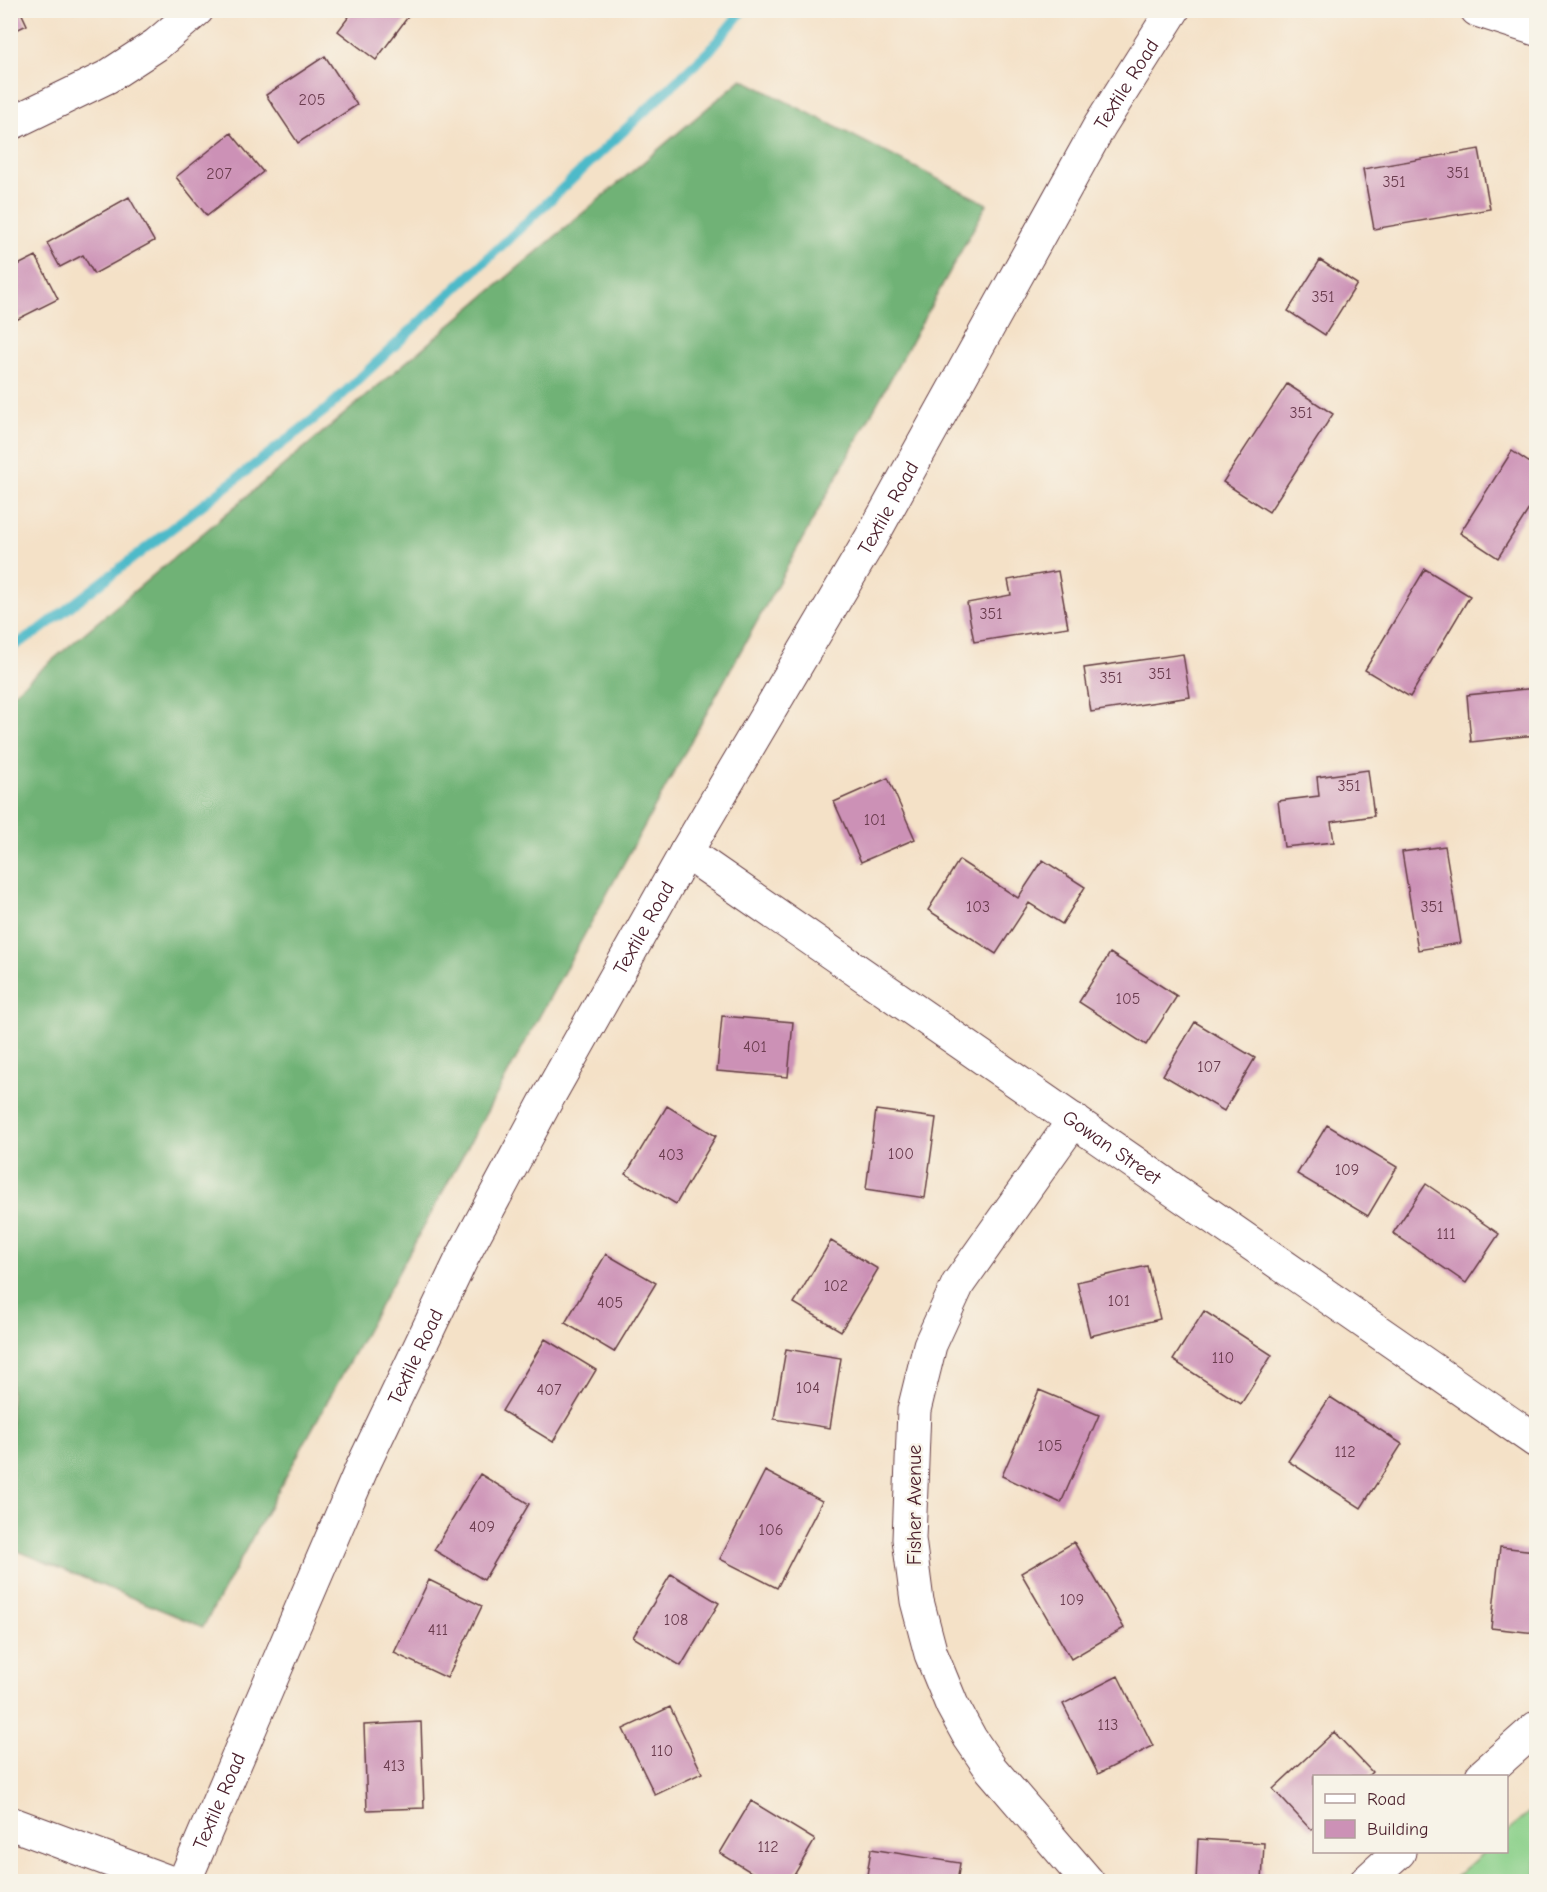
<svg xmlns="http://www.w3.org/2000/svg" width="1547" height="1892" font-family="'Comic Neue',sans-serif">
  <style>
    .green { fill: #8bd08a; stroke: #6a785a; stroke-width: 1.5 }
    .forest { fill: #70b276; stroke: #5d6850; stroke-width: 1.5 }
    .lines { fill: none; stroke-linecap: round; stroke-linejoin: round }
    .stream { stroke: #4ebac9; stroke-width: 10 }
    .building { fill: #cc91b6 }
    .street-casing { stroke: #643c42; stroke-width: 35 }
    .secondary-casing { stroke: #643c42; stroke-width: 35 }
    .street { stroke: #fff; stroke-width: 33 }
    .secondary { stroke: #fff; stroke-width: 33 }
    .labels { text-anchor: middle; dominant-baseline: central; stroke-width: 5; stroke-linejoin: round; paint-order: stroke }
    .number-label { font-size: 16px; fill: #6a3c4e }
    .street-label { font-size: 20px; fill: #4a1f2b; stroke: #f7f3e8 }
  </style>
  <rect width="100%" height="100%" fill="#f7f3e8"/>
  <filter id="ink" filterUnits="userSpaceOnUse"><feTurbulence type="fractalNoise" baseFrequency=".0167" numOctaves="2"/><feDisplacementMap in="SourceGraphic" scale="12" xChannelSelector="R" yChannelSelector="G"/><feConvolveMatrix kernelMatrix="1 2 1 2 8 2 1 2 1" color-interpolation-filters="sRGB"/></filter>
  <filter id="wash" filterUnits="userSpaceOnUse"><feTurbulence type="fractalNoise" baseFrequency=".008" numOctaves="4" result="noise"/><feDisplacementMap in="SourceGraphic" scale="24" xChannelSelector="R" yChannelSelector="G"/><feGaussianBlur stdDeviation="1.35" result="paint"/><feColorMatrix in="noise" values="0 0 0 0 0 0 0 0 0 0 0 0 0 0 0 0 0 1.4 0 .05"/><feComposite in="paint" operator="in"/></filter>
  <g filter="url(#wash)">
    <rect width="100%" height="100%" fill="#f4e1c7"/>
    <path class="green" d="M1536,1806v75h-85l33,-29h22l1,-20z"/>
    <path class="forest" d="M742,79l245,125 -784,1423 -192,-79v-853z"/>
    <g class="lines">
      <path class="stream" d="M10,648l27,-16 290,-223 383,-359 33,-40"/>
    </g>
    <g id="blocks">
      <path class="building" d="M10,10h10l7,15 -17,8z
        M354,10h59l-37,50 -38,-29z
        M325,56l32,49 -59,38 -32,-48z
        M231,133l32,39 -56,44 -31,-39z
        M1479,149l11,60 -116,20 -11,-60z
        M129,197l25,44 -60,33 -11,-19 -23,12 -13,-24z
        M36,256l22,43 -48,24v-54z
        M1320,260l37,24 -32,51 -37,-24z
        M1287,384l46,30 -64,98 -46,-30z
        M1512,451l24,16v31l-38,60 -38,-25z
        M1425,569l45,27 -60,101 -45,-27z
        M1058,571l10,56 -94,15 -7,-39 44,-8 -3,-15z
        M1183,654l7,43 -99,15 -7,-44z
        M1536,688v47l-65,7 -4,-47z
        M1368,770l6,46 -43,6 3,20 -50,5 -6,-46 41,-5 -2,-19z
        M888,778l27,61 -54,23 -27,-60z
        M1445,846l16,97 -43,7 -16,-98z
        M959,860l59,38 25,-38 42,27 -23,37 -33,-21 -33,51 -68,-44z
        M1110,953l67,43 -31,49 -67,-43z
        M722,1016l71,6 -5,55 -71,-6z
        M1195,1022l60,36 -31,53 -61,-36z
        M667,1106l49,30 -40,68 -50,-30z
        M876,1110l60,8 -11,80 -59,-9z
        M1327,1125l70,42 -29,49 -71,-42z
        M1426,1184l73,50 -33,49 -73,-50z
        M831,1241l47,28 -37,62 -47,-28z
        M606,1254l50,29 -42,69 -49,-29z
        M1147,1266l13,53 -70,17 -13,-54z
        M1204,1311l68,44 -31,49 -68,-44z
        M545,1339l51,31 -43,72 -51,-31z
        M786,1349l55,9 -11,70 -56,-9z
        M1039,1390l60,25 -38,88 -59,-27z
        M1330,1397l72,47 -41,64 -73,-47z
        M765,1471l57,30 -45,87 -57,-29z
        M480,1474l49,30 -45,76 -50,-30z
        M1074,1542l50,86 -53,31 -50,-86z
        M1500,1547l36,4v82l-45,-5z
        M671,1574l48,29 -38,63 -48,-29z
        M429,1580l53,26 -35,72 -53,-25z
        M1118,1676l35,70 -55,28 -35,-70z
        M670,1707l32,66 -47,22 -32,-66z
        M421,1722l3,86 -57,2 -3,-85z
        M1334,1732l38,40 -4,4h-54v51l-3,3 -38,-41z
        M751,1801l64,39 -25,42h-23l-47,-29z
        M1198,1839l66,4 -2,39h-66z
        M871,1849l89,14 -3,19h-91z"/>
    </g>
  </g>
  <g filter="url(#ink)">
    <use href="#blocks" fill-opacity="0" stroke="#643c42" stroke-width="1.5"/>
    <g class="lines">
      <g class="street-casing">
        <g id="street">
          <path d="M10,124l97,-47 49,-32 41,-35"/>
          <path id="s1" d="M686,852l850,589"/>
          <path d="M1074,1120l-116,164 -28,61 -16,65 -5,129 8,62 14,53 21,51 18,33 21,31 97,113"/>
          <path d="M1482,1776l54,-48"/>
          <path d="M10,1823l159,59"/>
          <path d="M1366,1882l33,-30"/>
        </g>
      </g>
      <g class="secondary-casing">
        <g id="secondary">
          <path d="M1477,10l59,19"/>
          <path id="s2" d="M184,1882l177,-412 102,-214 83,-155 140,-249 187,-317 226,-408 74,-117"/>
        </g>
      </g>
      <use href="#street" class="street"/>
      <use href="#secondary" class="secondary"/>
    </g>
  </g>
  <g class="labels">
    <g class="number-label">
      <text x="312" y="100">205</text>
      <text x="1458" y="173">351</text>
      <text x="219" y="174">207</text>
      <text x="1394" y="182">351</text>
      <text x="1323" y="297">351</text>
      <text x="1301" y="413">351</text>
      <text x="991" y="614">351</text>
      <text x="1160" y="674">351</text>
      <text x="1111" y="678">351</text>
      <text x="1349" y="786">351</text>
      <text x="875" y="820">101</text>
      <text x="978" y="907">103</text>
      <text x="1432" y="907">351</text>
      <text x="1128" y="999">105</text>
      <text x="755" y="1047">401</text>
      <text x="1209" y="1067">107</text>
      <text x="901" y="1154">100</text>
      <text x="671" y="1155">403</text>
      <text x="1347" y="1170">109</text>
      <text x="1446" y="1234">111</text>
      <text x="836" y="1286">102</text>
      <text x="1119" y="1301">101</text>
      <text x="610" y="1303">405</text>
      <text x="1223" y="1358">110</text>
      <text x="808" y="1388">104</text>
      <text x="549" y="1390">407</text>
      <text x="1050" y="1446">105</text>
      <text x="1345" y="1452">112</text>
      <text x="482" y="1527">409</text>
      <text x="771" y="1530">106</text>
      <text x="1072" y="1600">109</text>
      <text x="676" y="1620">108</text>
      <text x="438" y="1630">411</text>
      <text x="1108" y="1725">113</text>
      <text x="662" y="1751">110</text>
      <text x="394" y="1766">413</text>
      <text x="768" y="1847">112</text>
    </g>
    <g class="street-label">
      <text stroke="none"><textPath href="#s2" startOffset="2032">Textile Road</textPath></text>
      <text stroke="none"><textPath href="#s2" startOffset="1546">Textile Road</textPath></text>
      <text stroke="none"><textPath href="#s2" startOffset="1060">Textile Road</textPath></text>
      <text stroke="none"><textPath href="#s1" startOffset="518">Gowan Street</textPath></text>
      <text stroke="none"><textPath href="#s2" startOffset="574">Textile Road</textPath></text>
      <text transform="translate(914 1505) rotate(-90)">Fisher Avenue</text>
      <text stroke="none"><textPath href="#s2" startOffset="88">Textile Road</textPath></text>
    </g>
  </g>
  <rect width="1547" height="1892" fill="none" stroke="#f7f3e8" stroke-width="36"/>
  <rect x="1313" y="1775" width="195" height="78" fill="#f7f3e8" stroke="#b29e9c" stroke-width="1.5"/>
  <rect x="1325" y="1794" width="30" height="9" fill="#ffffff" stroke="#b29e9c" stroke-width="1.5"/>
  <text x="1367" y="1805" font-size="18" fill="#4a1f2b">Road</text>
  <rect x="1325" y="1820" width="30" height="18" fill="#cc91b6" stroke="#b29e9c" stroke-width="1.5"/>
  <text x="1367" y="1835" font-size="18" fill="#4a1f2b">Building</text>
</svg>
